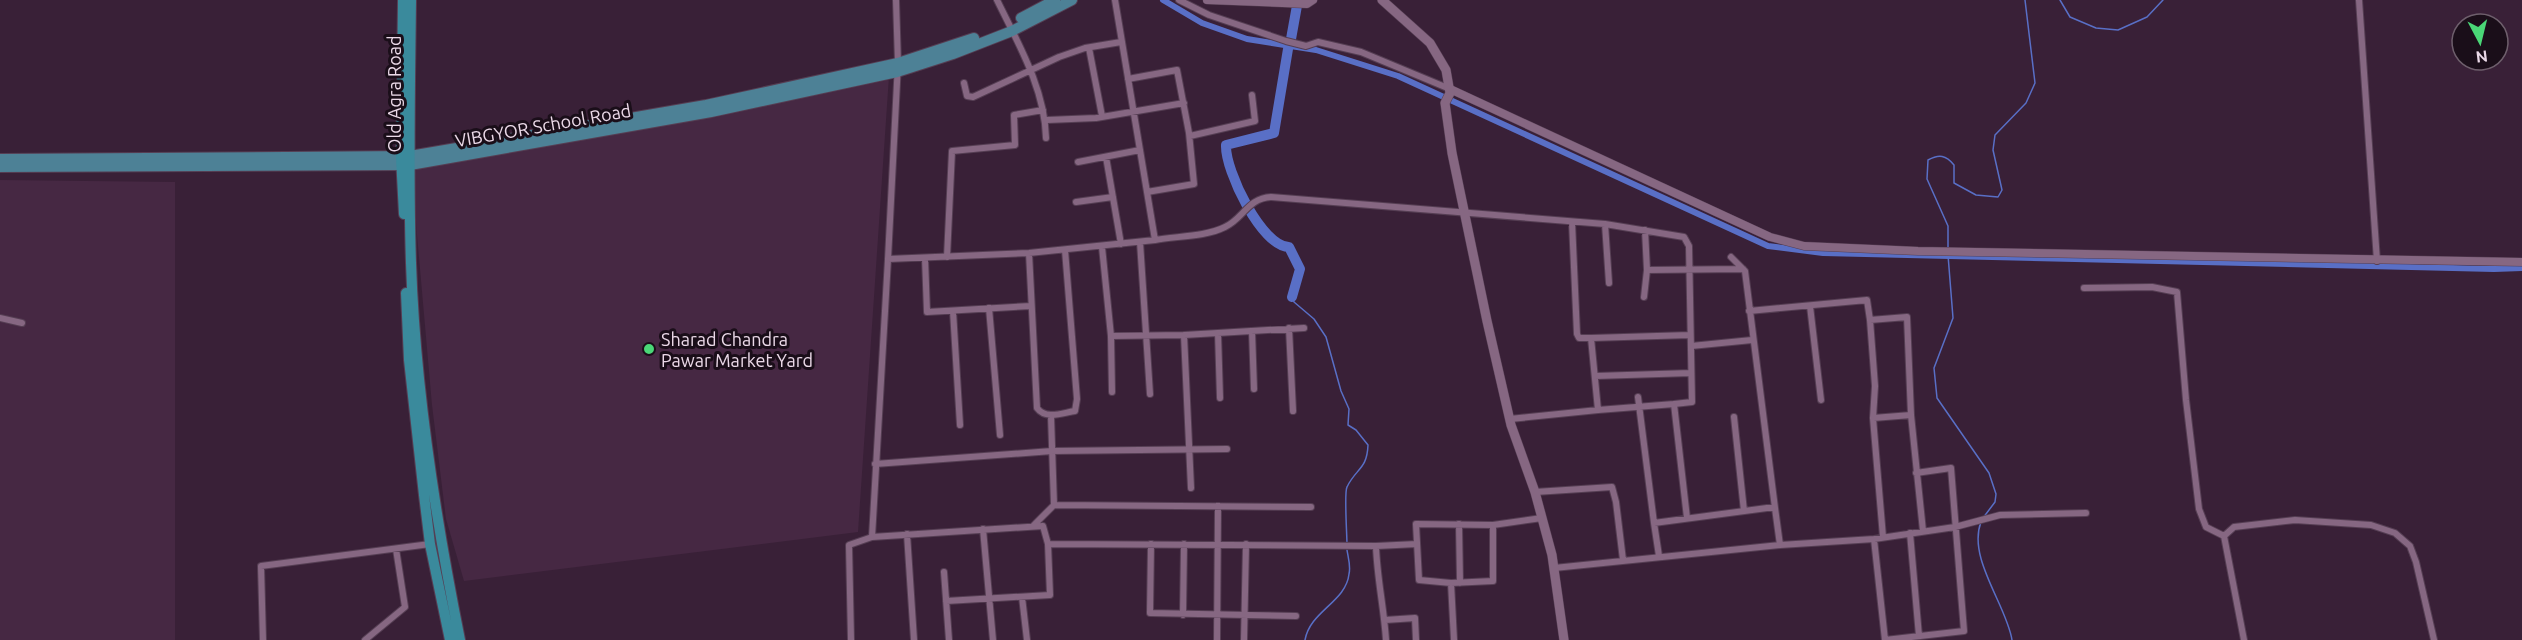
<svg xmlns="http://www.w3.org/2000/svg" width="2522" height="640" font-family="Ubuntu,sans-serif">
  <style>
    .built { fill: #462843 }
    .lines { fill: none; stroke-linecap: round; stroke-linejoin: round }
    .stream { stroke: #596fc6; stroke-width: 1.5 }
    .canal { stroke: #596fc6; stroke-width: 6 }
    .river { stroke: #596fc6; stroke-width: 10 }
    .minor-casing { stroke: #553e53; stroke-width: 8 }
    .tertiary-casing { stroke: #553e53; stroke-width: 9 }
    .secondary-casing { stroke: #553e53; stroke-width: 10 }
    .primary-casing { stroke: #553e53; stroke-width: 12 }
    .trunk-casing { stroke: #553e53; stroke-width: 12 }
    .minor { stroke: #866782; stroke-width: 6 }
    .tertiary { stroke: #866782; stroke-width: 8 }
    .secondary { stroke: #866782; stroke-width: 9 }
    .primary { stroke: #4d8196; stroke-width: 10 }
    .trunk { stroke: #3a8a9c; stroke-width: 10 }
    .poi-dot { fill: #4ad777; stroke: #1a0e19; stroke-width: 2 }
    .labels { text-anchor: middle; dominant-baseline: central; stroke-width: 6; stroke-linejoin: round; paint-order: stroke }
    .street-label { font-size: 18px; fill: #ebd9e8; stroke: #1a0e19 }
    .poi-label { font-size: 18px; fill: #ebd9e8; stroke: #1a0e19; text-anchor: start }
  </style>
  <rect width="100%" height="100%" fill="#392037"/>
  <path class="built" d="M889,76l-31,456 -394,49 -18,-62 -14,-114 -20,-227 6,-13z
    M0,180l175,2v458h-175z"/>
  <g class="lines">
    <path class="stream" d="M2060,0l10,17 26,11 22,2 29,-13 16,-17
      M1948,247v-21l-21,-47 1,-19c11,-6 18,-5 26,5v18l22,12 22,2 4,-7 -9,-40 2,-15 31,-32 9,-20 -10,-83
      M1948,255l5,63 -19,50 3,30 52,75 7,21 -1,8 -12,16
      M1292,297l2,5 20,17 12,18 15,54 8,18 -1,16 8,5 12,15c-1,25 -12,23 -21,42 -3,5 0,47 0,58
      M1981,522c-14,36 26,84 31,118
      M1305,640c5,-29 41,-38 44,-66 2,-8 -1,-17 -2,-24"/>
    <path class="canal" d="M1163,0l39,23 45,16 69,11 82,26 370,170 55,7 671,16 28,-1"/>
    <path class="river" d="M1291,39l7,-39
      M1288,49l-14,84 -48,12c-1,26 36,102 63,102l11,22 -8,28"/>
    <g class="minor-casing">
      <path id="minor" d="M997,0c21,43 48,89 49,138
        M1115,0l40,240c21,-4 50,-3 70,-13 18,-8 23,-29 46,-30l334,27 79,13 5,9 3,156 -18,2 13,114
        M1179,0l30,15 77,26 20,5 12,-4 43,10 89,37
        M2359,0l18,261
        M1089,48l13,68
        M1128,79l49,-9 12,63 5,51 -47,8
        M964,83l3,13 6,1 86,-40 26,-9 36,-6
        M1047,120l49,-2 88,-15
        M1190,136l65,-15 -3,-26
        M1106,157l15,87
        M1078,162l62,-12
        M1076,202l37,-5
        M1572,222l5,112 2,4h12
        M1605,224l4,59
        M1140,242l10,152
        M1102,247l9,89 1,56
        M1029,253l8,155c9,12 25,5 38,3l2,-12 -12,-149
        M947,257l5,-106 63,-6 -1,-30 29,-5
        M1731,257l14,14 30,237
        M925,258l2,54 104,-6
        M888,259l10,-196 -2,-63
        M1647,270l96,-1
        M2084,288l68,-1 25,5 9,108 13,109 7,18 18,9
        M1644,297l3,-27 -2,-40
        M1810,306l11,94
        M989,308l11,127
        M953,311l7,114
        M1749,311l118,-11 3,20
        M0,318l22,5
        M1289,328l4,83
        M1252,331l2,58
        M1218,333l2,65
        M1184,335l120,-7
        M1111,336l73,-1 7,153
        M1691,346l61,-6
        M1595,376l96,-3
        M1638,397l16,126
        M1598,410l76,-6
        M1734,417l10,94
        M1873,418l2,-32 -5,-66 37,-3 4,98
        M1510,419l88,-9 -7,-72 99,-3
        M875,464l177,-13 175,-2
        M1535,492l77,-5 4,15 7,58
        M1054,505l257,2
        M1459,524l1,59
        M1033,526l21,-21 -3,-89
        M983,529l10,111
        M1910,533l9,103
        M907,534l7,106
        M2224,536l10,-9 61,-7 76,5 24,8 15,13 6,16 18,78
        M2224,536l20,104
        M872,537l171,-11 5,18 328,2
        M1883,537l-10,-119 38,-3 12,116
        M1874,539l11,101
        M1151,544l-1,69 146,3
        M1659,556l-5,-33 113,-15h8l5,37
        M1554,568l226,-23 94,-6 81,-12 45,-12 86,-2
        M944,572l5,68
        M1451,583l-32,-3 -3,-56 77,1
        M1022,597l5,43
        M946,601l104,-6 -2,-51
        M1183,615l1,-71
        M1385,620l30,-2 1,22
        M263,640l-2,-74 169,-22
        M365,640l40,-33 -9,-58
        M851,640l-2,-95 23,-8 16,-278 141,-6 126,-13
        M1217,640l1,-134
        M1244,640l2,-96
        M1386,640c-2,-32 -9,-62 -10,-94l41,-2
        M1454,640l-3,-57 42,-2v-56l49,-7
        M1885,640l79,-9 -13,-163 -35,5"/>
    </g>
    <g class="tertiary-casing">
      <path id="tertiary" d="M1207,0l100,4 6,-4
        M1450,89l320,148 34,9 114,5 604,11"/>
    </g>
    <g class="secondary-casing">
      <path id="secondary" d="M1382,0l48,43 16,27 4,23 -5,10 7,50 35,168 24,104 24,67 17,63 12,85"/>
    </g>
    <g class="primary-casing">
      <path id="primary" d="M1021,18l34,-18
        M0,159l410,-3 296,-51 192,-42 76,-25
        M0,167l410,-2 301,-53 186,-40 56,-18 59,-23 60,-31"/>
    </g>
    <g class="trunk-casing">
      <path id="trunk" d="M403,0l-2,157 3,57
        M411,0c-1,87 -3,175 0,263 4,126 24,253 49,377
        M406,293l3,67 15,135 6,49 20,96"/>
    </g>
    <use href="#minor" class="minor"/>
    <use href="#tertiary" class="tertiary"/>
    <use href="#secondary" class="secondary"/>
    <use href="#primary" class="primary"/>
    <use href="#trunk" class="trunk"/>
  </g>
  <circle class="poi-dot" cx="649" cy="349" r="6"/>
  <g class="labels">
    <g class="street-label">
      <text transform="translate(394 94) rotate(-90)">Old Agra Road</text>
      <text transform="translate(543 125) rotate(-10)">VIBGYOR School Road</text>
    </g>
    <g class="poi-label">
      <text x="661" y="339">Sharad Chandra<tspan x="661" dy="21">Pawar Market Yard</tspan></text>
    </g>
  </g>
  <g transform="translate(2480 42) rotate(173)"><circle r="28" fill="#1a0e19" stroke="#6e5f6c" stroke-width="1.5"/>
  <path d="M0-4.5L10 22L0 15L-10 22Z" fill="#4ad777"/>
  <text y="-9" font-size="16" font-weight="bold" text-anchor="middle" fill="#ebd9e8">N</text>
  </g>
</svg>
